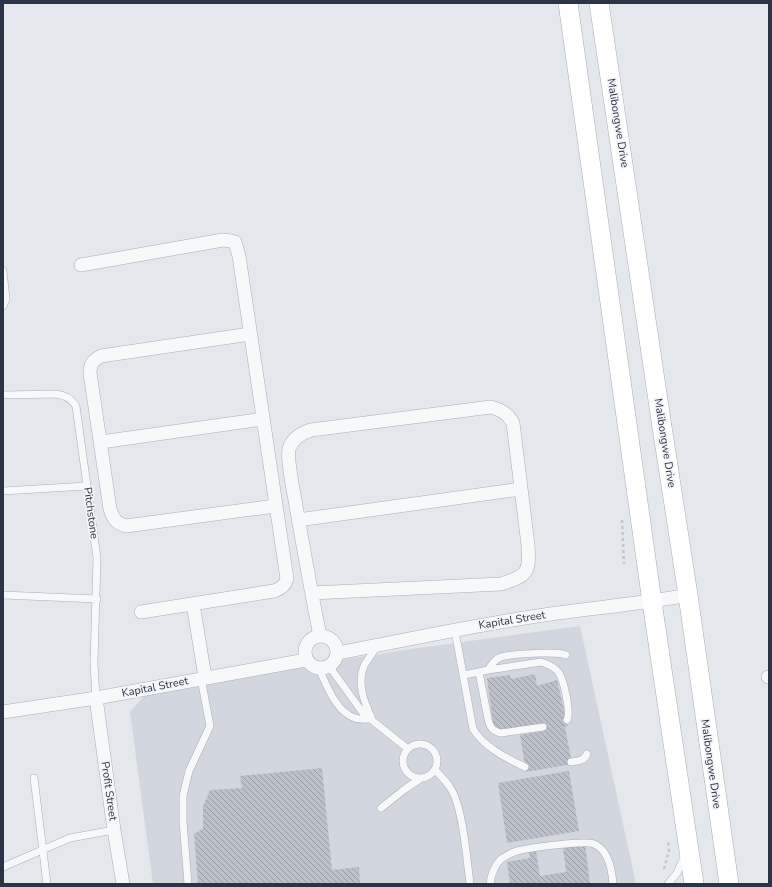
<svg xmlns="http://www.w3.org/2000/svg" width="772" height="887" font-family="'Nunito Sans',sans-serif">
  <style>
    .built { fill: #d2d6de }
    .building { fill: url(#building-back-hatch) }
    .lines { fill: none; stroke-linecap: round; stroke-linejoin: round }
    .service-casing { stroke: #a9aeb7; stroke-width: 8 }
    .minor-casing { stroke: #a9aeb7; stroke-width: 14 }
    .secondary-casing { stroke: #a9aeb7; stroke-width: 20 }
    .path { stroke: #c2c5cb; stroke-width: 2.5; stroke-dasharray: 3 3; stroke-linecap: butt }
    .service { stroke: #f7f8fa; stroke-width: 7 }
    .minor { stroke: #f7f8fa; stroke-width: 13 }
    .secondary { stroke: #fff; stroke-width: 19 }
    .labels { text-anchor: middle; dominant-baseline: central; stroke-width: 3.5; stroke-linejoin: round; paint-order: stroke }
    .street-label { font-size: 11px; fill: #2b3445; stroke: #f4f6f9 }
  </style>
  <defs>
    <pattern id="building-back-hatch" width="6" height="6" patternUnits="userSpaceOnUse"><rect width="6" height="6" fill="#bbc0ca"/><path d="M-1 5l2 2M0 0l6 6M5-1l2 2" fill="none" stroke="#989da6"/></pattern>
  </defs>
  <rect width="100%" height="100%" fill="#e4e7ec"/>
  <path class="built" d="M580,626l56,258h-483l-23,-172 18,-21 256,-41z"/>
  <path class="building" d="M535,674l2,12 20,-6 11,46 -12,3 9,-2 7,37 -46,8 -6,-37 24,-4 -1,-7 -49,7 -7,-53 23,-3 1,4z
    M322,768l10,102 27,-3 1,17h-162l-4,-50 9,-5v-23l7,-16 32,-2 -2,-12z
    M569,771l10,60 -72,12 -9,-60z
    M585,844l5,40h-80l-3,-22 23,-4 -1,-6 7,-1 4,25 26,-4 -3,-25z"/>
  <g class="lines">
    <g class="service-casing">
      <path id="service" d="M3,271l3,28 -3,7
        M3,395l53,-1c9,1 15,4 20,12l21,152 -3,105 2,35
        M3,491l84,-5
        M3,595l94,4
        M455,631l18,98c11,18 33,29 52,38
        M329,666l34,47 45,36
        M319,669c8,17 17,43 36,49 5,2 11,1 16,1
        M488,670l53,-8c7,2 14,5 18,11 5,8 12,40 8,47
        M479,672l9,47c2,8 4,12 13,14l42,-6
        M464,675l24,-5c3,-5 7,-11 13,-13 8,-3 57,-6 65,-2
        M372,719c-8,-17 -16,-37 -7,-55 4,-6 8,-12 12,-18
        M403 761a17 17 0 1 1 34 0a17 17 0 1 1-34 0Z
        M571,762c7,-1 13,-1 16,-8
        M435,770c6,6 12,12 16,19 12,19 16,72 19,95
        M34,778l13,106
        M381,808l24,-19 15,-10
        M3,867l67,-29 44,-8
        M188,884l-5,-63v-25l6,-25 21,-45 -9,-48
        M490,884c1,-9 4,-18 11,-25 5,-3 11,-7 16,-8 12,-3 68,-11 77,-7 15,6 18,26 19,40
        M668,884l9,-11 8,-18"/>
    </g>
    <g class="minor-casing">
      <path id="minor" d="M81,265l142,-25 8,1 4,1 4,14 48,323c-2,7 -7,10 -13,12l-133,21
        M250,334l-149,22c-8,4 -11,8 -11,17l20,136c3,10 6,14 16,17l149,-20
        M101,442l162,-23
        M298,520l223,-31
        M312,593l189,-9c26,-8 29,-11 27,-39l-15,-122c-5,-9 -11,-13 -22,-16l-180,23c-9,3 -19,8 -22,19 -2,8 4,41 6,51 8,46 16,91 25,136
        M193,604l12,73
        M305 652a16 16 0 1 1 32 0a16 16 0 1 1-32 0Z
        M338,653c68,-13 137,-28 206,-38 48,-7 96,-11 144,-20
        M768,677h1
        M96,698l18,132 9,54
        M3,712l93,-14 210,-38"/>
    </g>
    <g class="secondary-casing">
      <path id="secondary" d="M568,3l84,599 42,282
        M599,3l63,424 26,168 41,289"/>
    </g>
    <path class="path" d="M622,520l2,44
      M664,869l5,-18 -1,-10"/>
    <use href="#service" class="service"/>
    <use href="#minor" class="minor"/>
    <use href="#secondary" class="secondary"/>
  </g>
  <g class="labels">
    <g class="street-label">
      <text transform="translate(618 123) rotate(81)">Malibongwe Drive</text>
      <text transform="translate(665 443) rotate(81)">Malibongwe Drive</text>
      <text transform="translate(91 513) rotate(82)">Pitchstone</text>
      <text transform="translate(512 620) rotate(-9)">Kapital Street</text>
      <text transform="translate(155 687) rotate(-11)">Kapital Street</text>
      <text transform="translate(711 764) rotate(82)">Malibongwe Drive</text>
      <text transform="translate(109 791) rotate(82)">Profit Street</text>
    </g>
  </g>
  <rect width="772" height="887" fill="none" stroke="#2b3445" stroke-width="8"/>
</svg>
